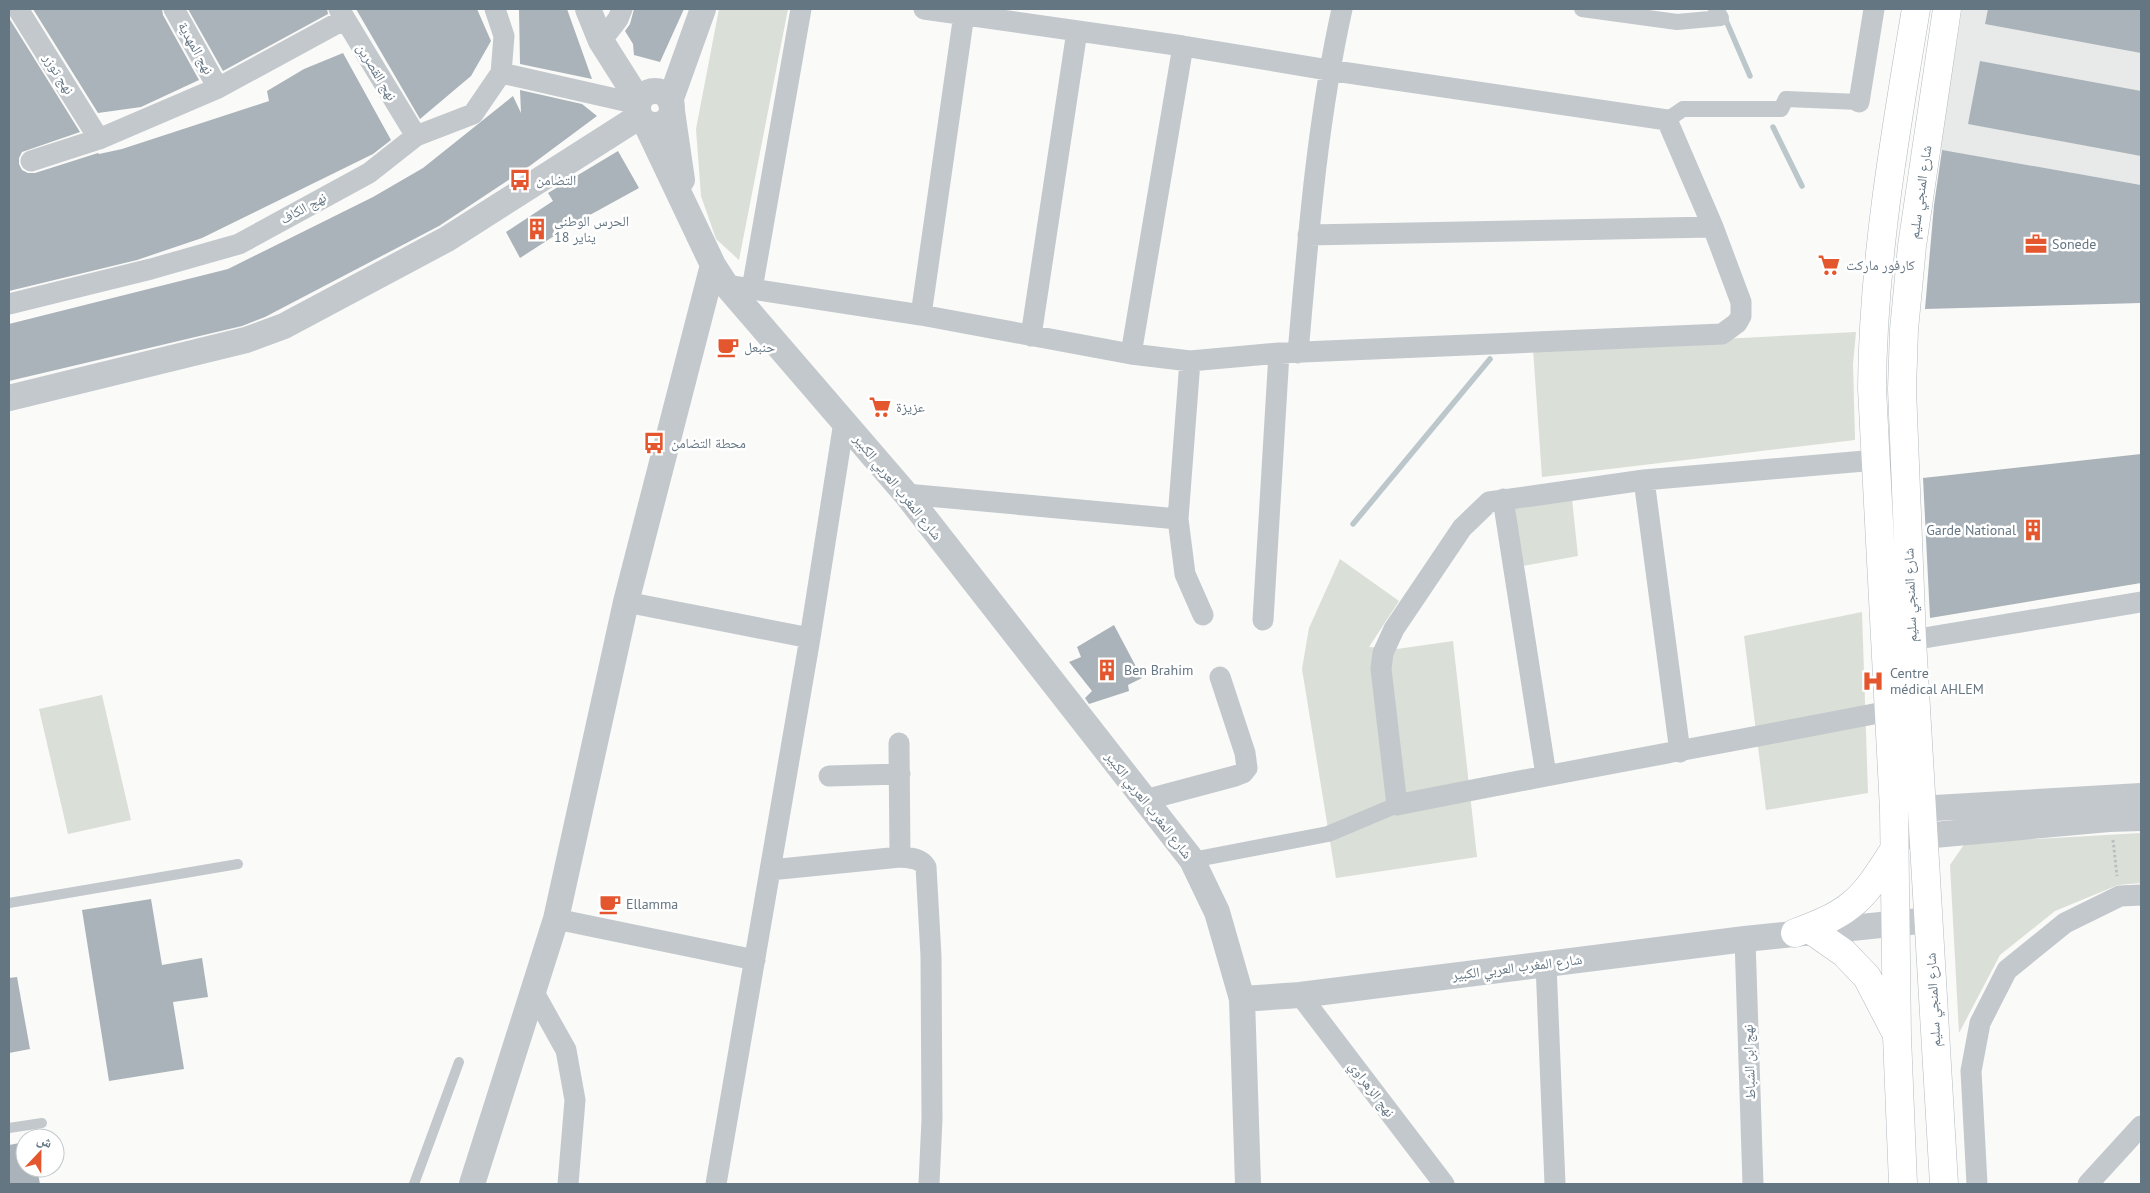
<svg xmlns="http://www.w3.org/2000/svg" width="2150" height="1193" font-family="'PT Sans','Noto Naskh Arabic',sans-serif">
  <style>
    .built { fill: #e8e9e9 }
    .green { fill: #dadfd7 }
    .lines { fill: none; stroke-linecap: round; stroke-linejoin: round }
    .stream { stroke: #bbc7cb; stroke-width: 5.5 }
    .building { fill: #aab3b9 }
    .secondary-casing { stroke: #b3babf; stroke-width: 29 }
    .path { stroke: #bbbfc2; stroke-width: 3; stroke-dasharray: 2.5 2.5; stroke-linecap: butt }
    .service { stroke: #c3c8cc; stroke-width: 10 }
    .pedestrian { stroke: #c3c8cc; stroke-width: 16 }
    .minor { stroke: #c3c8cc; stroke-width: 21 }
    .tertiary { stroke: #c3c8cc; stroke-width: 26 }
    .secondary { stroke: #fff; stroke-width: 28 }
    .labels { text-anchor: middle; dominant-baseline: central; stroke-width: 5; stroke-linejoin: round; paint-order: stroke }
    .street-label { font-size: 14px; fill: #657683; stroke: #fff }
    .poi-label { font-size: 14px; fill: #657683; stroke: #fff; text-anchor: start }
  </style>
  <rect width="100%" height="100%" fill="#fafaf8"/>
  <path class="built" d="M1962,9h179v176l-202,-35z"/>
  <path class="green" d="M719,9h69l-49,251 -23,-21 -15,-43 -5,-67z
    M1856,332l-3,32 2,76 -313,37 -9,-128z
    M1572,499l6,57 -56,10 -9,-59z
    M1340,559l59,42 -30,46 28,2 56,-8 24,216 -141,21 -34,-209 7,-41z
    M1862,612l6,181 -102,17 -22,-174z
    M102,695l29,125 -63,14 -29,-125z
    M2141,833v50l-23,2 -63,26 -55,44 -41,78 -9,-168 15,-22z"/>
  <g class="lines">
    <path class="stream" d="M1725,18l25,58
      M1773,127l29,59
      M1353,524l137,-165"/>
  </g>
  <path class="building" d="M33,9h129l1,6 36,65 -58,27 -43,6z
    M188,9h139l1,5 -105,57z
    M356,9h121l14,32 -20,35 -51,43z
    M519,9h48l25,70 -72,-15z
    M634,9h50l-24,53 -26,-7 -1,-11 -8,-13 5,-7z
    M1988,9h153v44l-156,-29z
    M9,18l71,114 -58,20 -3,6v6l3,6 6,3h7l63,-20 1,1 23,-5 147,-48 -2,-10 37,-22 39,-16 48,87 -18,14 -171,84 -65,22 -128,31z
    M1980,61l161,30v65l-173,-32z
    M520,90l62,14 15,12 -66,49 -92,61 -174,91 -23,9 -233,55v-57l219,-55 145,-72 50,-29 90,-72 8,17z
    M1942,150l199,35v118l-216,6 9,-104z
    M618,151l21,37 -71,39 -48,31 -14,-26 47,-31 -5,-8z
    M2141,454v129l-211,35 -7,-140z
    M1114,625l28,53 -14,7 1,6 -40,13 -4,-6 7,-7 -23,-29 12,-5 -4,-10z
    M151,899l11,66 40,-7 6,39 -35,5 11,67 -75,12 -27,-171z
    M17,977l13,72 -21,4v-75z
    M25,1142v26h12l3,16h-31v-39z"/>
  <g class="lines">
    <g class="secondary-casing">
      <path id="secondary" d="M1814,932l30,21 23,24 27,52
        M1795,933c19,-7 40,-15 56,-28 18,-14 31,-37 43,-55
        M1903,1184l-6,-148 -3,-226 -22,-422c1,-127 23,-254 44,-379
        M1944,1184l-32,-544 -10,-251 2,-59 8,-84 35,-237"/>
    </g>
    <path class="path" d="M2113,840l4,36"/>
    <path class="service" d="M9,903l229,-39
      M9,1128l33,-5
      M414,1184l45,-122"/>
    <path class="pedestrian" d="M1582,9l95,13 44,-4 -5,-9
      M1667,120l16,-11h98l5,-10 73,3
      M1192,860l136,-26 69,-29"/>
    <path class="minor" d="M18,9l81,130
      M174,9l44,79
      M339,9l77,127
      M601,41l17,-22 4,-10
      M501,73l137,31
      M1859,102l15,-93
      M31,161l68,-22 119,-51 127,-69
      M1308,235l405,-8
      M726,285l195,30 210,39 59,7 89,-8 443,-19 15,-11 4,-7v-14l-28,-75 -46,-107 -339,-50 -145,-24 -259,-37
      M752,289l49,-280
      M9,304l142,-35 88,-25 130,-71 47,-37 57,-22 28,-41 3,-37 -9,-27
      M921,315l43,-301
      M1031,336l46,-305
      M1298,353c10,-115 19,-231 44,-344
      M1131,354l52,-308
      M1876,460l-232,20 -155,22 -27,26 -68,101 -11,24 -2,16 16,136c164,-33 328,-62 492,-94
      M1644,480l36,272
      M906,494l272,25 12,-158
      M1503,499l43,276
      M1178,519l7,55 18,41
      M626,602l184,36
      M1263,620l16,-267
      M1912,640l229,-38
      M899,743l1,114
      M829,776l71,-2
      M1145,800l90,-24 8,-3 4,-5 -2,-15 -25,-76
      M770,870l130,-13c11,1 20,1 26,10l5,89 1,163 -3,65
      M556,919l199,41
      M1745,939l8,245
      M1546,964l9,220
      M533,991l33,59 9,50 -7,84
      M1300,995l144,189
      M716,1184l94,-546 34,-216
      M1977,1184l-6,-113 9,-48 27,-53 58,-47 55,-27 21,-1
      M2088,1184l53,-58"/>
    <path class="tertiary" d="M588,9l13,32 38,60
      M638 108a17 17 0 1 1 34 0a17 17 0 1 1-34 0Z
      M670,101l33,-92
      M672,111l10,69
      M645,122l68,143 13,20 180,209 286,366 25,52 25,87 58,-4 445,-56 184,-19
      M9,398l237,-58 38,-14 163,-87 193,-123
      M1900,810l241,-14
      M1894,836h29l186,-17 32,-1
      M1242,999l6,185
      M472,1184l84,-265 70,-317 87,-337"/>
    <use href="#secondary" class="secondary"/>
  </g>
  <defs>
    <g id="bus-bare" transform="scale(1.725)"><path d="M-5-6H5V4H4V6H2V4H-2V6H-4V4H-5ZM-3.5-4V0h7V-4ZM-3.5 1.2v1.5H-2V1.2ZM2 1.2v1.5H3.5V1.2Z" fill="#e4572e" stroke="#fff" stroke-width="2.5" paint-order="stroke"/></g>
    <g id="building-bare" transform="scale(1.725)"><path d="M-4-6H4V6H1V3H-1V6H-4ZM-2.5-4.3h1.7v1.8h-1.7ZM.8-4.3h1.7v1.8H.8ZM-2.5-1h1.7V.8h-1.7ZM.8-1h1.7V.8H.8Z" fill="#e4572e" stroke="#fff" stroke-width="2.5" paint-order="stroke"/></g>
    <g id="office-bare" transform="scale(1.725)"><path d="M-6-3h4V-5.5h4V-3h4V5H-6ZM-1-4.5V-3h2v-1.5ZM-6 0V1H6V0Z" fill="#e4572e" stroke="#fff" stroke-width="2.5" paint-order="stroke"/></g>
    <g id="supermarket-bare" transform="scale(1.725)"><path d="M-6-5.5h2.5l.6 2H6L4.5 2H-2.5L-4.4-4H-6ZM-1.5 3.2a1.3 1.3 0 1 0 .1 0ZM3 3.2a1.3 1.3 0 1 0 .1 0Z" fill="#e4572e" stroke="#fff" stroke-width="2.5" paint-order="stroke"/></g>
    <g id="cafe-bare" transform="scale(1.725)"><path d="M-5.5-4.5H6V0H3Q3 3.5 0 3.5H-2.5Q-5.5 3.5-5.5 0ZM3-3.2v2h1.7v-2ZM-6 4.5H4V6H-6Z" fill="#e4572e" stroke="#fff" stroke-width="2.5" paint-order="stroke"/></g>
    <g id="hospital-bare" transform="scale(1.725)"><path d="M-5-5h3v3.5h4V-5h3V5h-3V1.5h-4V5h-3Z" fill="#e4572e" stroke="#fff" stroke-width="2.5" paint-order="stroke"/></g>
  </defs>
  <g fill-rule="evenodd">
    <use href="#bus-bare" x="520" y="180"/>
    <use href="#building-bare" x="537" y="229"/>
    <use href="#office-bare" x="2036" y="244"/>
    <use href="#supermarket-bare" x="1829" y="265"/>
    <use href="#cafe-bare" x="728" y="347"/>
    <use href="#supermarket-bare" x="880" y="407"/>
    <use href="#bus-bare" x="654" y="443"/>
    <use href="#building-bare" x="2033" y="530"/>
    <use href="#building-bare" x="1107" y="670"/>
    <use href="#hospital-bare" x="1873" y="681"/>
    <use href="#cafe-bare" x="610" y="904"/>
  </g>
  <g class="labels">
    <g class="street-label">
      <text transform="translate(196 48) rotate(61)">نهج المهدية</text>
      <text transform="translate(377 72) rotate(59)">نهج القصرين</text>
      <text transform="translate(59 74) rotate(58)">نهج توزر</text>
      <text transform="translate(1920 192) rotate(-82)">شارع المنجي سليم</text>
      <text transform="translate(303 208) rotate(-29)">نهج الكاف</text>
      <text transform="translate(898 487) rotate(51)">شارع المغرب العربي الكبير</text>
      <text transform="translate(1910 595) rotate(-92)">شارع المنجي سليم</text>
      <text transform="translate(1149 805) rotate(52)">شارع المغرب العربي الكبير</text>
      <text transform="translate(1517 967) rotate(-7)">شارع المغرب العربي الكبير</text>
      <text transform="translate(1933 1000) rotate(-93)">شارع المنجي سليم</text>
      <text transform="translate(1749 1062) rotate(-92)">نهج ابن الشباط</text>
      <text transform="translate(1372 1089) rotate(53)">نهج الزهراوي</text>
    </g>
    <g class="poi-label">
      <text x="536" y="180">التضامن</text>
      <text x="554" y="221">الحرس الوطني<tspan x="554" dy="16">18 يناير</tspan></text>
      <text x="2052" y="244">Sonede</text>
      <text x="1846" y="265">كارفور ماركت</text>
      <text x="744" y="347">حنبعل</text>
      <text x="896" y="407">عزيزة</text>
      <text x="671" y="443">محطة التضامن</text>
      <text x="2016" y="530" text-anchor="end">Garde National</text>
      <text x="1124" y="670">Ben Brahim</text>
      <text x="1890" y="673">Centre<tspan x="1890" dy="16">médical AHLEM</tspan></text>
      <text x="626" y="904">Ellamma</text>
    </g>
  </g>
  <rect width="2150" height="1193" fill="none" stroke="#657683" stroke-width="20"/>
  <g transform="translate(40 1153) rotate(22)"><circle r="24" fill="#ffffff" stroke="#c1c8cd"/>
  <path d="M0-4L9 19L0 12L-9 19Z" fill="#e4572e"/>
  <text y="-8" font-size="14" font-weight="bold" text-anchor="middle" fill="#657683">ش</text>
  </g>
</svg>
